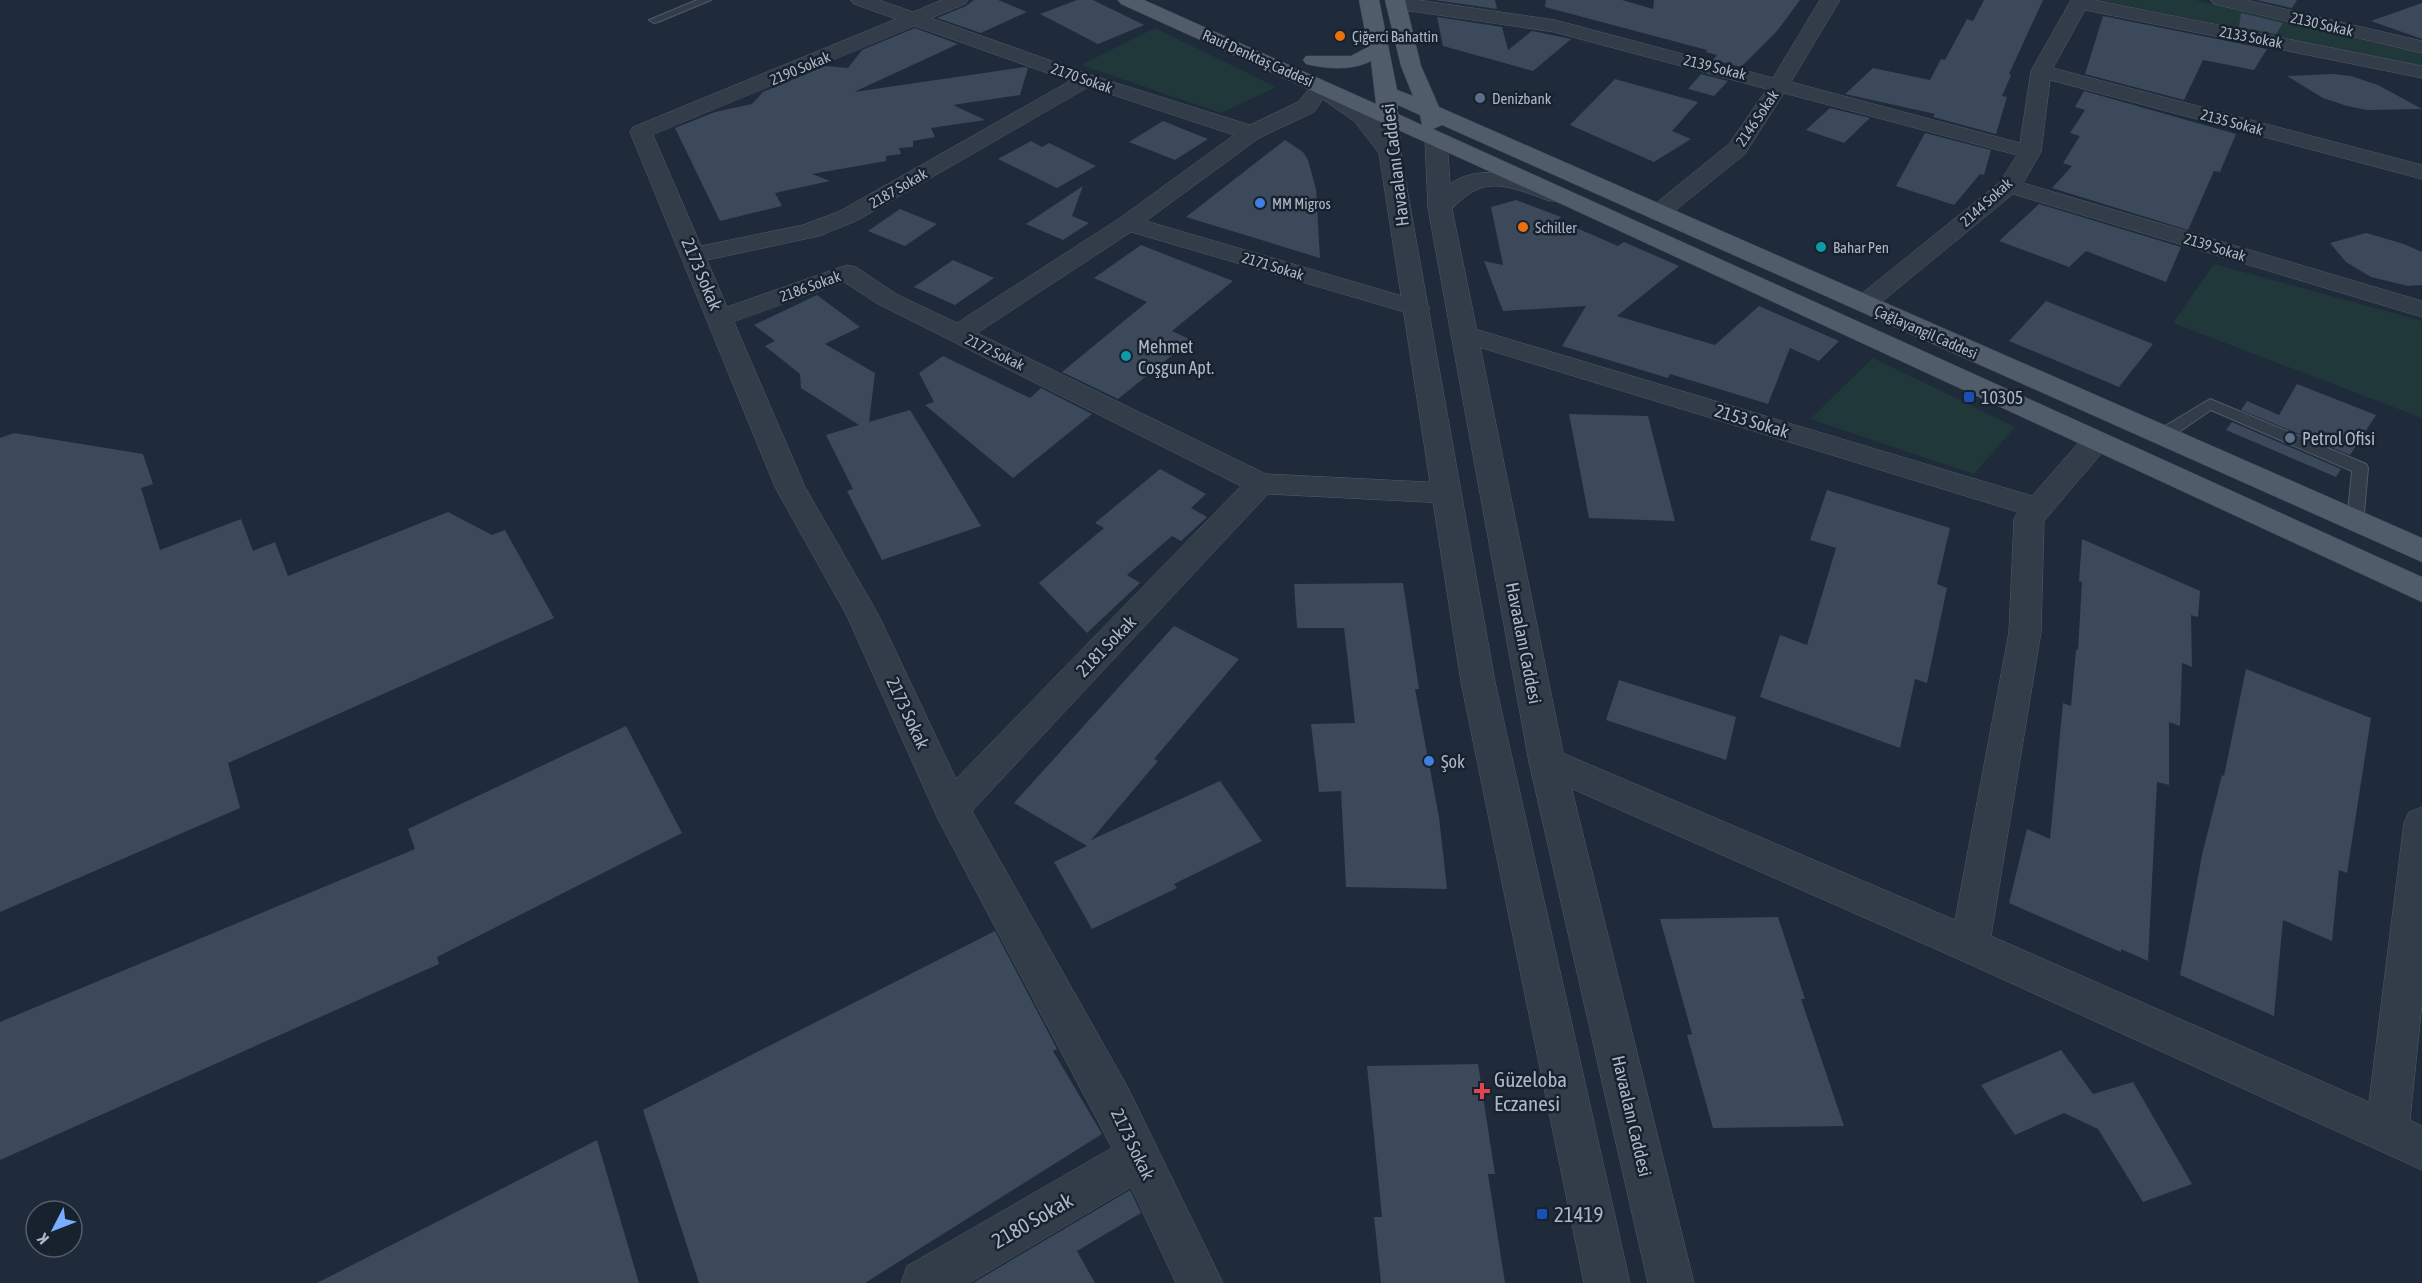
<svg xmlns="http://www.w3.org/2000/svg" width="2422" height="1283" font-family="'Asap Condensed',sans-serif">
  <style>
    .green { fill: #21383b }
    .building { fill: #3b495b }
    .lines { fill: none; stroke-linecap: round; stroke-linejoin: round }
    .service-casing { stroke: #505a68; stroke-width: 2 }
    .minor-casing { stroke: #505a68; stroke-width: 1 }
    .tertiary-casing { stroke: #505a68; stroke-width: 1 }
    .primary-casing { stroke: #3c4654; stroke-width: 1 }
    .service { fill: #333d4a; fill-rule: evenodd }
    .minor { fill: #333d4a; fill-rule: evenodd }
    .tertiary { fill: #333d4a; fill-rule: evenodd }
    .primary { fill: #515c6b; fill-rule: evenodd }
    .food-dot { fill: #e8710a; stroke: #18222f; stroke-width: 2 }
    .service-dot { fill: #5c6f8a; stroke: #18222f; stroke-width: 2 }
    .shop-dot { fill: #3f7fe0; stroke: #18222f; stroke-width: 2 }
    .culture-dot { fill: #0f9aa8; stroke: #18222f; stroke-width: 2 }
    .transit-dot { fill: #1a4fb4; stroke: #18222f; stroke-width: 2 }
    .health-dot { fill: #e0444e; stroke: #18222f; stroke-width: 2 }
    .labels { text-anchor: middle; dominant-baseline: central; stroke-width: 5; stroke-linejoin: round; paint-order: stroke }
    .far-street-label { font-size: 15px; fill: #adb7c7; stroke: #18222f }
    .far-poi-label { font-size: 15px; fill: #adb7c7; stroke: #18222f; text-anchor: start }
    .street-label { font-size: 18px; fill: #adb7c7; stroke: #18222f }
    .poi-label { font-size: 18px; fill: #adb7c7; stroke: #18222f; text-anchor: start }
    .near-poi-label { font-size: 21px; fill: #adb7c7; stroke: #18222f; text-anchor: start }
    .near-street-label { font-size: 21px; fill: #adb7c7; stroke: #18222f }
  </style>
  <rect width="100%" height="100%" fill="#1f2b3a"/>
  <path class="green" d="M2100,0h95l227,53v13z
    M1155,28l121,59 -55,26 -140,-48z
    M2214,264l208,57v97l-249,-95z
    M1873,358l142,69 -41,47 -164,-55z"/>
  <path class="building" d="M974,0h24l29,12 -46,21 -44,-15 29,-12z
    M1077,0h16l51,25 -46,19 -58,-30z
    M1434,0h61l2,9z
    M1546,0h76l31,9 1,-9h146l-23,31 -36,36 -28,-7 4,-5 -11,-3 1,-2 -162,-43z
    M1984,0h59l-34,74 2,1 -9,21 5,1 -11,37 -63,-17 2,-3 -90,-20 28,-26 57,12 11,-21 4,1 22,-41 6,2z
    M2256,0h41l-5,8z
    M2422,3v36l-51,-18z
    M2241,13l42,10 -7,11 -37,-7z
    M2103,16l164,33 -13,21 -51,-10 -19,40 -99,-26z
    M1437,17l65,10 6,23 24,-19 39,8 -38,32 -90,-25z
    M915,28l43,16 -104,48 170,-25 4,1 -8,27 -67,10 32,15 -54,8 4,9 -22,4v6l-14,1 2,6 -15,2v5l-74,13 18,7 -55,12 7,13 -62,15 -45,-93 40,-16 37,-8 11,-12 62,-26 23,2 14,-18z
    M1701,74l27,7 -14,15 -26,-7z
    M2333,74l18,2 27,9 44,24 -55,1 -20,-4 -24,-8 -36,-22z
    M1615,79l83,23 -26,29 19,8 -37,23 -84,-37z
    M2084,91l152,43 -16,38 -6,-1 -26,59 -136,-42 20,-22 -9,-3 17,-27 -10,-3 15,-23 -10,-3z
    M1830,108l40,10 -26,25 -38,-13z
    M1163,121l45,18 -33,21 -46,-18z
    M1925,133l66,17 -7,25 -4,-1 -26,31 -58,-19z
    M1285,140l18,12 5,8 8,29 4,69 -134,-41z
    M1031,141l11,6 7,-4 47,23 -39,22 -59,-29z
    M1083,186l-11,30 17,7 -26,17 -37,-16z
    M1516,200l45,17 -3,3 60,26 6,-4 55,24 -62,50 98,29 44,-39 80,35 -20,20 -29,-13 -22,56 -98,-30 -2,4 -106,-32 24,-40 -83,5 -19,-50 19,4 -12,-58z
    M2039,204l142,43 -15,35 -80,-31 -17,16 -70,-26z
    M900,209l37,15 -32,22 -37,-15z
    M2366,233l38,11 18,8v33l-14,1 -37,-9 -25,-15 -16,-19z
    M1141,245l92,36 -61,50 19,9 -73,59 -56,-27 85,-70 -53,-24z
    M953,260l41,18 -39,27 -41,-18z
    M817,295l43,32 -35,17 50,29 -6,49 41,-12 71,116 -99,34 -35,-69 6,-2 -27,-54 33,-10 -58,-37 -1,-14 -35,-28 10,-5 -21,-16z
    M2046,301l107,43 -34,43 -110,-46z
    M943,356l87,42 11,-10 51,26 -79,64 -88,-73 9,-3 -15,-29z
    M2297,384l79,31 -26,40 -109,-45 6,-9 32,14z
    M1569,414l79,2 27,105 -86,-3z
    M2232,422l109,47 -5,8 -110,-47z
    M14,433l129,21 10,30 -12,4 19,62 81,-31 12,32 22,-9 13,34 160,-64 44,23 13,-5 49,88 -326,145 12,45 -240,104v-474z
    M1160,469l46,25 -15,14 16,9 -26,24 -9,-5 -45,39 13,8 -53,50 -48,-50 65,-55 -9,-5z
    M1827,490l123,38 -13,56 10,4 -20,95 -12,-4 -15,69 -140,-51 20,-62 27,10 29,-97 -26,-8z
    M2082,539l118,52 -2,26 -7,-2 1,52 -10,-4 -2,63 -11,-4v63l-12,-3 -9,179 -27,-12v3l-112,-49 18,-74 23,10 13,-136 8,3 5,-56h2l4,-68 -3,-1z
    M1403,583l16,106h-4l24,128 8,72 -101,-2 -5,-96 -22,1 -8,-68 44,-1 -11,-95h-47l-3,-44z
    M1174,626l65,33 -85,100 4,2 -67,79 129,-59 42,60 -88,43 3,4 -85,41 -38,-67 33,-16 -73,-43z
    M2246,669l125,49 -24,155 -8,-3 -7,71 -49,-21 -9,96 -94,-41 22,-120 20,-80 2,1z
    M1619,680l117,37 -10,43 -120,-40z
    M626,726l56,107 -245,124 2,7 -439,196v-138l415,-173 -7,-20z
    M1778,917l27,82h-4l43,127 -131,2 -26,-93 5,-1 -32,-115z
    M995,931l62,118 -4,2 49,83 -237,149h-166l-56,-173z
    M2061,1050l32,44 40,-12 59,102 -49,18 -45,-73 -34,-16 -49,22 -34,-50z
    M1478,1064l17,110h-7l17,109h-124l-7,-66h8l-15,-151z
    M597,1140l42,143h-322z
    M1130,1190l11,23 -64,38 18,32h-122z"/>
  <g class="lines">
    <g class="service-casing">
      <path id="service" d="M697,0h14l-53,22 -4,1 -5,-3z
        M2210,399l156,65 2,4 -5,55 -2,4h-12l-2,-4 5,-52 -141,-61 -44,30h-12l-2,-4 2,-4z"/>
    </g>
    <g class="minor-casing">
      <path id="minor" d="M851,0h28l34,12 29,-12h26l-3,4 -34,14 163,58 156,49 48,-23 16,-19 7,-2 7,2 3,4 -17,25 -55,26 -113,83 280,82 4,5 -4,5 -9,3 -9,-3 -277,-81 -154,101 289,141 180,9 11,3 4,7 -4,7 -11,3 -178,-9 -296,317 156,277 95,195h-47l-45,-96 -162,96h-68l6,-17 205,-118 -174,-329 -91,-203 -72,-129 -145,-355 3,-5 263,-108 -42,-15zM915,26l155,55 -230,130 -37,14 -102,21 -48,-111zM1089,87l145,48 -114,83 -163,105 -61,-29 -40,-27 -9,-2 -120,42 -20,-47 112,-24 37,-15zM844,282l34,22 363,182 -285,293 -77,-163 -74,-129 -71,-165z
        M1396,0h22l137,20 218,58 47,-78h20l-49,82 229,61 11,-72 40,-71h23l328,66v12l-337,-68 -32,58 369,97v14l-372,-99 -9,72 -18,31 399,118v16l-409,-123 -140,115 -9,3 -9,-3 -4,-5 4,-5 145,-117 17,-27 -233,-62 -39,61 -79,64 -8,2 -8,-2 -4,-5 4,-5 79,-64 38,-55 -213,-57 -136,-20 -29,-2 -3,-4 3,-4z
        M2211,0h35l176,41v12l-208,-49z
        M1465,326l567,170 54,-62 10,-2 10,2 4,7 -4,7 -62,73 -3,111 -50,304 378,166 35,-279 5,-11 13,-5v196l-12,117 12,6v44l-466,-212 -422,-186 -5,-10 5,-10 13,-5 13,5 395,168 54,-288 5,-113 4,-7 -562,-172 -4,-6 4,-6z"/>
    </g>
    <g class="tertiary-casing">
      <path id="tertiary" d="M1316,80l7,2 47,29 7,9 2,-9 8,-1 8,1 3,5 4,45 93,521 135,601h-46l-123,-601 -82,-529 -25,-32 -45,-31 -3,-4 3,-4z
        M1436,133l8,2 3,5 3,44c28,-20 67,-10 96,0 8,3 16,4 21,11l-4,5c-10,3 -17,0 -27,-4 -36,-13 -56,-18 -84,13l113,553 129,521h-46l-119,-521 -101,-554 -3,-68 3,-5z"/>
    </g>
    <g class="primary-casing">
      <path id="primary" d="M1118,0h26l232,104 -5,-43c-19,10 -45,8 -65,3l-3,-4 3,-4h45l17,-9 -9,-47h20l18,90 16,6 -12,-30 -16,-66h20l16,66 18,41 983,431v24l-980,-437 -9,4 989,448v25l-854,-395 -447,-203zM1398,105l22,10 2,10 -24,-11z"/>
    </g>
    <use href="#service" class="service"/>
    <use href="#minor" class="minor"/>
    <use href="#tertiary" class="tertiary"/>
    <use href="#primary" class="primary"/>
  </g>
  <g class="food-dot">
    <circle cx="1340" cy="36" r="6"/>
    <circle cx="1523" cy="227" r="6"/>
  </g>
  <g class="service-dot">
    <circle cx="1480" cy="98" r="6"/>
    <circle cx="2290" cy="438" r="6"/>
  </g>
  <g class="shop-dot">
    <circle cx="1260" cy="203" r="6"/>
    <circle cx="1429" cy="761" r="6"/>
  </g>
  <g class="culture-dot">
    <circle cx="1821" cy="247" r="6"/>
    <circle cx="1126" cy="356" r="6"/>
  </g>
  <g class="transit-dot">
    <rect x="1963" y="391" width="12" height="12" rx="3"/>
    <rect x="1536" y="1208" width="12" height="12" rx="3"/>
  </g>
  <path class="health-dot" d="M1479 1082h6v6h6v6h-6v6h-6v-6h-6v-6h6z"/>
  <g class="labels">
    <g class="far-street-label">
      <text transform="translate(2322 24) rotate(13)">2130 Sokak</text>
      <text transform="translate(2251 37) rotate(11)">2133 Sokak</text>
      <text transform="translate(1258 58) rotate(24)">Rauf Denktaş Caddesi</text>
      <text transform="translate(1715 67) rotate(14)">2139 Sokak</text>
      <text transform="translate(800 68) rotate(-23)">2190 Sokak</text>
      <text transform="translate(1082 78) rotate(19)">2170 Sokak</text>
      <text transform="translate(1757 118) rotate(-56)">2146 Sokak</text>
      <text transform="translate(2232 122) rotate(15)">2135 Sokak</text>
      <text transform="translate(898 188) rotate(-30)">2187 Sokak</text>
      <text transform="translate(1986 202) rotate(-42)">2144 Sokak</text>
      <text transform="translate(2215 247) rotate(17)">2139 Sokak</text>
      <text transform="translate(1273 266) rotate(17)">2171 Sokak</text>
      <text transform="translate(810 286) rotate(-20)">2186 Sokak</text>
      <text transform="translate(1926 332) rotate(24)">Çağlayangil Caddesi</text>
      <text transform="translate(995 352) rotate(26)">2172 Sokak</text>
    </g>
    <g class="far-poi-label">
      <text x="1352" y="36">Çiğerci Bahattin</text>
      <text x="1492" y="98">Denizbank</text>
      <text x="1272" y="203">MM Migros</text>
      <text x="1535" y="227">Schiller</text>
      <text x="1833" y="247">Bahar Pen</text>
    </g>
    <g class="street-label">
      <text transform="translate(1395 165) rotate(-97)">Havaalanı Caddesi</text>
      <text transform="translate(702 274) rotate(67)">2173 Sokak</text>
      <text transform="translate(1752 421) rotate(17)">2153 Sokak</text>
      <text transform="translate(1524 643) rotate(79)">Havaalanı Caddesi</text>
      <text transform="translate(1106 646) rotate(-46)">2181 Sokak</text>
      <text transform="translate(908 713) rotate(65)">2173 Sokak</text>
      <text transform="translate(1632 1116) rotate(77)">Havaalanı Caddesi</text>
      <text transform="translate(1133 1144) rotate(64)">2173 Sokak</text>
    </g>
    <g class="poi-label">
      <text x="1138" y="346">Mehmet<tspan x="1138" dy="21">Coşgun Apt.</tspan></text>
      <text x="1981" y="397">10305</text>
      <text x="2302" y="438">Petrol Ofisi</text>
      <text x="1441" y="761">Şok</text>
    </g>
    <g class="near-poi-label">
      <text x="1494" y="1079">Güzeloba<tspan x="1494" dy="24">Eczanesi</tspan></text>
      <text x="1554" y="1214">21419</text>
    </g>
    <g class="near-street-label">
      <text transform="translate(1032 1220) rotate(-30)">2180 Sokak</text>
    </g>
  </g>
  <g transform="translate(54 1229) rotate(228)"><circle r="28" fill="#18222f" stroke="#545e6c" stroke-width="1.5"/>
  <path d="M0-4.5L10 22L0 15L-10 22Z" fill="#7aadff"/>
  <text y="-9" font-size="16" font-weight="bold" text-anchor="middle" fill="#adb7c7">K</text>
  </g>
</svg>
